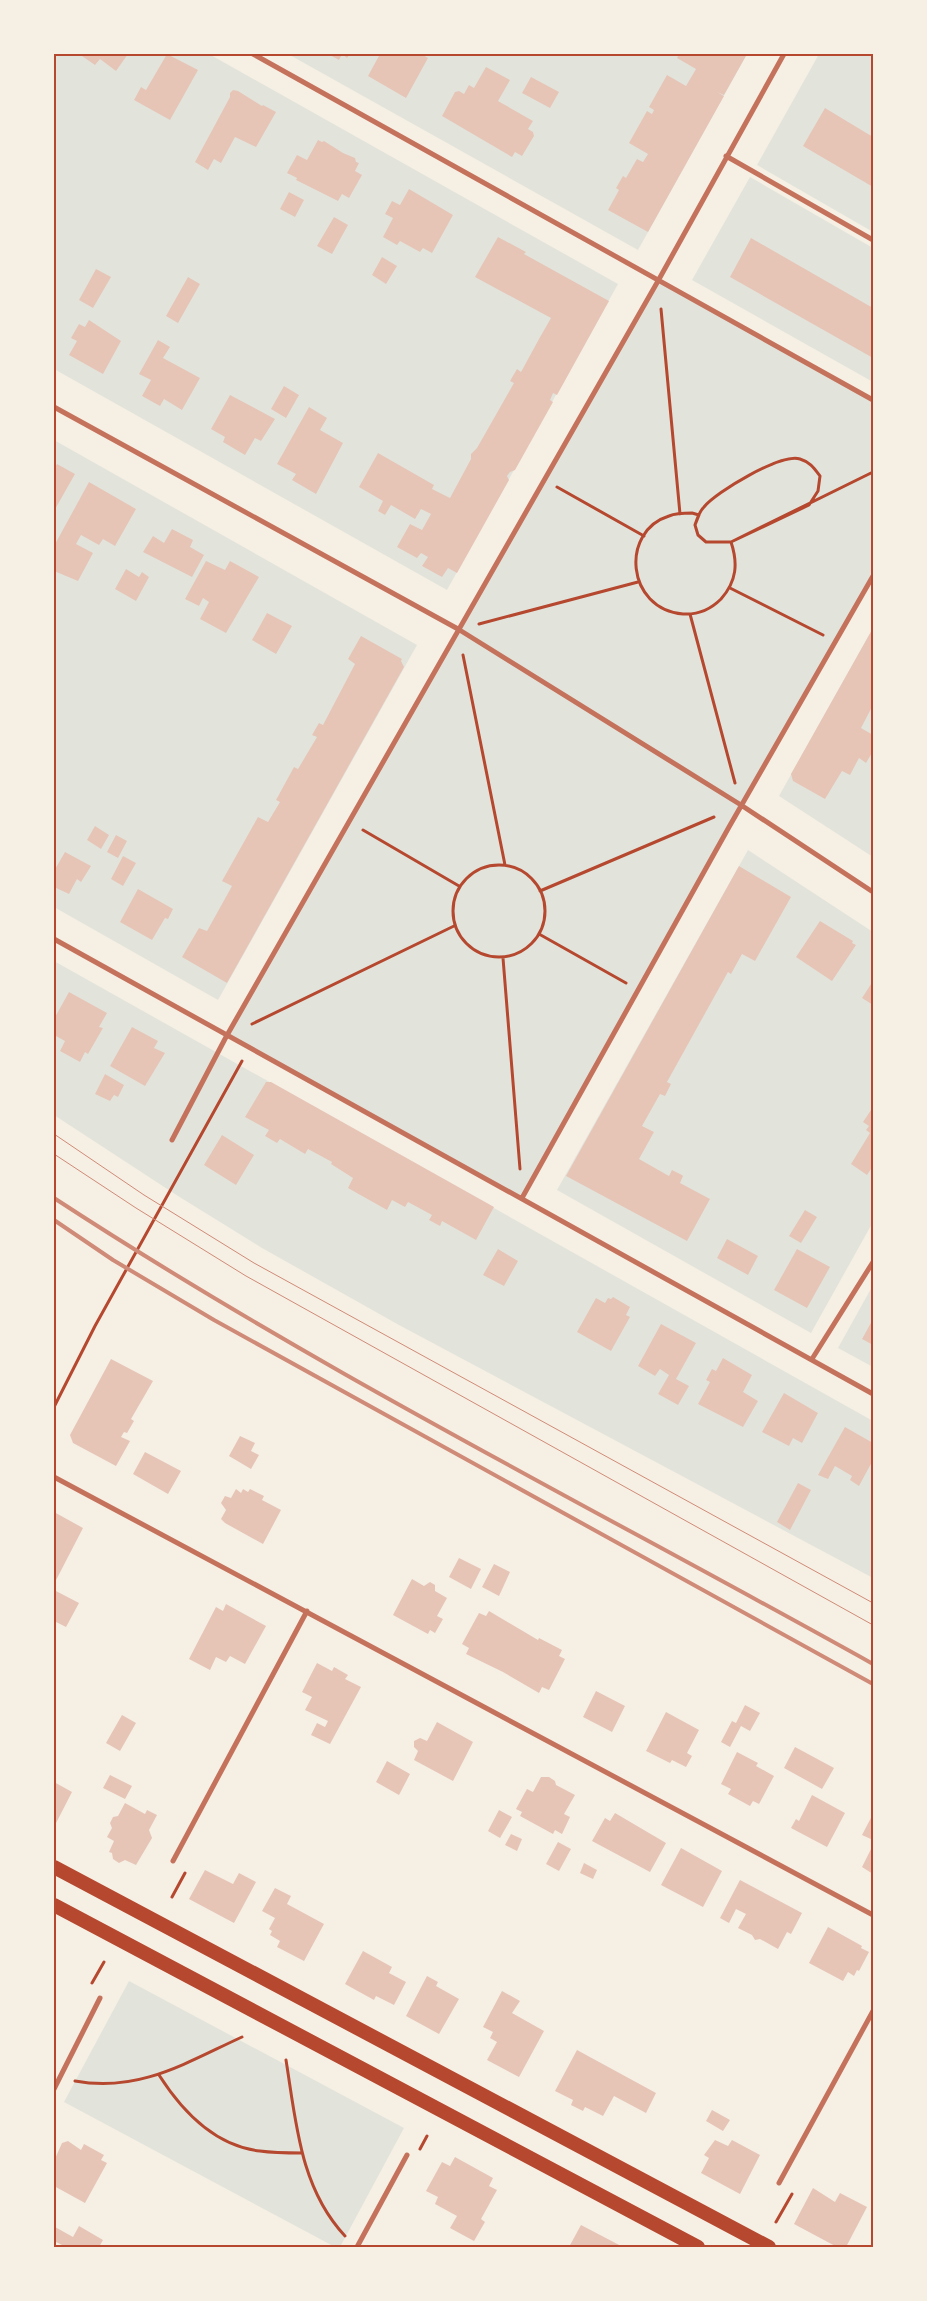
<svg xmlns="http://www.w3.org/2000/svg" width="927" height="2301" font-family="Poppins,sans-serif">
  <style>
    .green { fill: #e2e4dc }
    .building { fill: #e6c5b7 }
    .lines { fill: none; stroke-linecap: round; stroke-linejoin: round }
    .path { stroke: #b5482f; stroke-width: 3 }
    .minor { stroke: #c5725c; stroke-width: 5 }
    .trunk { stroke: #b5482f; stroke-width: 14 }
    .tram { stroke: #cf8b77; stroke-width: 1 }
    .rail { stroke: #cf8b77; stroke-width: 4 }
    .neatline { fill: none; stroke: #b5482f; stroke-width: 2 }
  </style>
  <rect width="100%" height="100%" fill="#f6efe4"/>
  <path class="green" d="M54,54h155l409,230 -171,306 -393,-221z
    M288,54h459l-109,196z
    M819,54h54v178l-116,-67z
    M750,177l123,71v134l-181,-102z
    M658,281l215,119v176l-351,622 -296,-161z
    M54,440l363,205 -199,355 -164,-93z
    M873,628v229l-94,-61z
    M748,850l125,82v290l-62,111 -254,-143z
    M54,961l819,460v157l-474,-253 -137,-77 -84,-52 -124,-81z
    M873,1285v82l-35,-19z
    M129,1981l275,147 -64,119h-5l-271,-145z"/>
  <path class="building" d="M79,54h49l-12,17 -16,-12 -5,6z
    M167,54l31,16 -28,50 -36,-20 7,-13 5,3z
    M328,54h22l-3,4 -5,-4 -3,6z
    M380,54h41l7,4 -22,40 -38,-22z
    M679,54h68l-23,41 -7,-3 7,4 -76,136 -40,-22 11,-20 -3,-2 7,-12 3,2 11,-19 6,3 5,-8 -19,-11 18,-32 5,3 2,-4 -5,-3 18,-32 19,11 10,-17 -19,-11z
    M486,67l24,13 -12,21 35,20 -5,8 5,3 1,4 -12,20 -7,-4 -3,5 -70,-41 13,-24 4,-1 5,3 5,-9 5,3z
    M531,77l28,15 -9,16 -28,-15z
    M233,90l5,1 24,15 1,-1 13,7 -20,35 -21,-10 -14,26 -7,-4 -6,11 -13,-8 35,-65v-4z
    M825,108l48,29v50l-70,-41z
    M318,140l4,2 2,-1 19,12 12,5 1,4 3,1 -4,8 7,4 -13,23 -7,-4 -4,7 -42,-21 1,-2 -10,-5 10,-18 10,5z
    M409,189l44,26 -21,38 -9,-5 -3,4 -20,-11 -3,4 -14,-8 10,-19 -8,-4 7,-13 8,4z
    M289,192l15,8 -9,17 -15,-8z
    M334,217l14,8 -16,29 -15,-8z
    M498,237l28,15 -2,2 85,47 -52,94 -4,-2 -3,7 3,2 -38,68 -5,2 -3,4 2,4 -52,93 -9,-5 -6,9 -20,-11 6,-9 -7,-4 -4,5 -20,-11 13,-23 12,6 9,-16 -10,-5 -6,10 -24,-14 -6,10 -7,-4 5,-10 -24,-14 19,-34 56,32 -2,4 18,9 21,-39v-5l6,-6 37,-65 -4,-2 7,-12 4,3 18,-33 12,-21 -76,-41z
    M751,238l122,70v50l-143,-81z
    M382,257l15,9 -11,18 -14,-9z
    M96,269l15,8 -18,31 -14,-8z
    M188,277l12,7 -22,39 -12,-7z
    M89,320l32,21 -18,33 -34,-19 8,-14 -6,-3 8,-14 6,3z
    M158,340l12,7 -7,11 37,20 -18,32 -18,-11 -4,7 -18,-10 9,-16 -12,-6z
    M284,386l15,9 -13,23 -15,-9z
    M230,395l45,24 -14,22 -6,-3 -10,17 -22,-13 2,-5 -14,-8z
    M309,407l18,11 -7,12 23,13 -27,51 -24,-14 4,-6 -19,-10z
    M57,464l18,10 -21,37v-42z
    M89,482l47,27 -21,37 -12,-7 -4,6 -18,-10 -5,9 17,9 -15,28 -24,-10v-25z
    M172,529l21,11 -3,7 14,8 -12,22 -49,-25 10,-16 11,7z
    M206,561l19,9 5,-9 29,16 -33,56 -26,-14 9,-17 -6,-4 -4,8 -14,-7z
    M126,569l13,8 3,-5 7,5 -13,24 -21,-12z
    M267,613l25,13 -16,28 -24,-14z
    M873,628v77l-12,23 12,7v16l-7,12 -7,-5 -9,17 -8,-4 -17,28 -32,-18 -2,-7z
    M361,636l41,23 -1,2 3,6 -177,316 -45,-26 17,-29 8,3 25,-45 -10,-5 36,-64 10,5 12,-20 -4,-2 18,-33 4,2 19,-32 -5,-2 7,-12 4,2 32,-61 -7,-5z
    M95,826l14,9 -8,14 -14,-9z
    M116,835l11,6 -9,17 -11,-6z
    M65,852l26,14 -10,16 -4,-3 -8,15 -15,-7v-16z
    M123,856l13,7 -13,23 -12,-7z
    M739,866l52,31 -36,64 -13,-7 -11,20 -3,-2 -61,110 4,2 -6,12 -5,-2 -18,32 12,6 -15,27 30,17 3,-6 10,5 1,1 -3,7 30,16 -23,42 -121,-65z
    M138,889l35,20 -5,10 -3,-1 -13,22 -32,-18z
    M820,921l33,20 -1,2 4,2 -24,36 -36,-24z
    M873,981v24l-11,-7z
    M69,992l38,21 -8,14 4,1 -15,26 -3,-2 -5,10 -20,-11 5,-10 -11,-6v-16z
    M132,1027l26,14 -4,7 11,5 -20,33 -35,-20z
    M105,1074l19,11 -6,12 -4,-2 -4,6 -15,-7z
    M266,1082h5l223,125 -18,33 -34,-19 -2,5 -11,-6 3,-5 -24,-13 -3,5 -13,-7 -5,10 -39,-22 5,-10 -22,-14 1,-2 -24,-13 -3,5 -25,-15 -3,4 -12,-7 4,-6 -24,-13z
    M873,1107v63l-2,-1 -4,6 -16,-11 19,-31 -4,-3 3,-4 -6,-4z
    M222,1135l32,20 -18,30 -32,-20z
    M805,1210l12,7 -16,26 -12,-7z
    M727,1239l31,17 -10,19 -31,-17z
    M498,1249l20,12 -14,25 -21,-11z
    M797,1249l33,18 -23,41 -33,-18z
    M613,1297l17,10 -4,8 4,2 -19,34 -34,-19 19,-34 9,5 3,-5 3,1z
    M873,1319v26l-11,-6z
    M661,1324l35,19 -20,36 13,7 -11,19 -20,-11 11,-19 -9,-6 -5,7 -17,-10z
    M723,1358l29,17 -9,17 15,9 -15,26 -45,-23 12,-22 -4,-2 6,-11 4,2z
    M111,1359l42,22 -22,38 3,2 -7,12 -3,-1 -3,5 9,4 -14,25 -43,-23 -3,-8z
    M784,1393l34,20 -16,30 -9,-5 -4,8 -27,-14z
    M845,1427l28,16v17l-14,26 -9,-6 2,-4 -17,-10 -7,13 -10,-4z
    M240,1436l15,7 -4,8 8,4 -8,14 -22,-13z
    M145,1452l36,19 -13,23 -35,-20z
    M798,1483l13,7 -21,40 -13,-8z
    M236,1489l5,4 2,-4 5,3 2,-3 14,7 -2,4 19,10 -18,34 -38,-21 -4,-4 5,-9 -5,-7 4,-7 6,2z
    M54,1512l29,16 -29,56z
    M459,1558l22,11 -10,20 -22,-12z
    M494,1564l16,8 -11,24 -17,-9z
    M412,1579l12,7 6,-4 5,3v6l12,7 -10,18 6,3 -8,14 -5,-3 -2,4 -35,-19z
    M54,1590l25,13 -13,24 -12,-6z
    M226,1604l40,22 -21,38 -15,-8 -4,6 -10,-5 -6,13 -21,-11 27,-52 7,4z
    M489,1611l49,29 1,-2 23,12 -3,6 6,3 -16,31 -7,-3 -3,6 -36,-21 -37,-18 3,-6 -7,-4 17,-31 7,3z
    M317,1663l15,8 2,-4 14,8 -3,4 16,8 -31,57 -19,-9 6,-12 8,4 3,-6 -23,-11 7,-13 -10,-5z
    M596,1691l29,15 -13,26 -29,-15z
    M745,1705l15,8 -10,18 -9,-5 -11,21 -9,-5 11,-21 4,2z
    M666,1712l33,18 -12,23 5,3 -6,11 -14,-7 -2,3 -24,-12z
    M122,1715l14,8 -16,28 -14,-8z
    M437,1722l36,20 -20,39 -39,-21 4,-9 -4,-4v-6l6,-3 7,3z
    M795,1747l39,21 -12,21 -38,-21z
    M737,1752l21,11 -2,3 18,10 -15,28 -6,-3 -3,5 -22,-12 3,-5 -10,-5z
    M387,1761l23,13 -11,21 -23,-13z
    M110,1775l22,11 -7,13 -22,-11z
    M541,1777h8l6,4 1,4 19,10 -11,19 6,3 -8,17 -7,-4 -2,4 -33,-18 2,-4 -6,-3 11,-20 6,3z
    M54,1782l18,10 -18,35z
    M812,1795l33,18 -18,34 -36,-19 5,-9 3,2z
    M125,1803l20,11 2,-4 10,5 -8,15 3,8 -16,27 -11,-5 -6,3 -6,-4 -1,-6 -3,-1 5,-11 -7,-4 5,-9 -2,-5 3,-6 5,-1z
    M499,1810l13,7 -12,21 -12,-7z
    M615,1813l51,30 -16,29 -58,-31 13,-23 5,3z
    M873,1814v26l-11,-5z
    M511,1834l11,5 -5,12 -12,-6z
    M558,1842l13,7 -12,22 -13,-7z
    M873,1845v29l-11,-7z
    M681,1848l41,23 -19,36 -42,-22z
    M584,1863l13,7 -4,9 -13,-6z
    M205,1870l28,14 6,-11 17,9 -22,41 -45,-24z
    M740,1880l62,33 -11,21 -4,-2 -9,17 -18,-10 -5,1 -3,-5 -14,-7 8,-14 -10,-5 -7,14 -9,-5z
    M275,1888l16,8 -4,8 37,20 -20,37 -27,-14 3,-6 -10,-6 2,-4 -3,-2 6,-11 -13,-7z
    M828,1927l34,19 -1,2 8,4 -10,19 -2,-1 -3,6 -6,-4 -5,9 -34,-18z
    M363,1951l29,16 -3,6 17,9 -12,23 -18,-9 -2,4 -29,-16z
    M427,1976l11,6 -2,4 23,13 -20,35 -33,-18z
    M502,1991l18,10 -8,12 32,18 -25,46 -32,-17 10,-18 -7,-4 3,-6 -10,-5z
    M577,2050l79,43 -10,20 -32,-17 -11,20 -18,-9 -2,4 -12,-6 2,-5 -18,-9z
    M712,2110l18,10 -7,11 -17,-10z
    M715,2140l13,6 4,-6 28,15 -20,39 -39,-21 8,-15 -5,-3z
    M68,2141l13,9 3,-6 20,11 -3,5 6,3 -22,40 -31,-17v-25l8,-18z
    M455,2157l38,21 -4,8 8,4 -16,29 4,3 -11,19 -24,-13 7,-12 -22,-12 3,-7 -12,-6 16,-29 8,4z
    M813,2188l22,14 5,-9 27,14 -21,40h-9l-43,-23z
    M581,2225l42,22h-54z
    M79,2226l24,14 -4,7h-33l-12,-6 1,-14 18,10z"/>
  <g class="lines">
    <path class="path" d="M661,309l19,205
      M557,487l87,49
      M692,513l7,2 -4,10 3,10 8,7h25c7,21 6,39 -10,57 -10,10 -23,16 -38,15 -57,-5 -63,-83 -14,-98 7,-3 15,-3 23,-3z
      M731,542l78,-37 9,-14 2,-15c-6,-8 -10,-14 -20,-17 -19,-6 -84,33 -96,48 -5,5 -7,12 -9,18l3,10 8,7h25l142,-70
      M730,588l93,47
      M690,614l45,169
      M479,624l159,-42
      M463,655l42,210
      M363,830l96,56
      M453 911a46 46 0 1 1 92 0a46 46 0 1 1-92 0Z
      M540,891l174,-74
      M539,934l87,49
      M503,958l17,211
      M252,1024l202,-98
      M54,1407l41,-81 147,-265
      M172,1897l13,-24
      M92,1983l12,-21
      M286,2060c10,62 14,128 59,176
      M159,2075c23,36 56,71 101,76 14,2 28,2 42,2
      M75,2081c64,12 112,-19 167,-44
      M420,2149l7,-13
      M776,2222l16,-28"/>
    <path class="minor" d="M253,54l620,346
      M726,156l147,84
      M54,407l404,222 283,176 132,87
      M54,939c272,154 547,302 819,455
      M172,1140l54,-103 432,-756 126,-227
      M522,1198l207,-371 144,-251
      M812,1359l61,-97
      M54,1477l819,438
      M173,1861l134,-250
      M54,2089l46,-91
      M779,2183l94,-172
      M357,2247l50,-92"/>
    <path class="trunk" d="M54,1867l715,380
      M54,1905l644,342"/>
    <path class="tram" d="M54,1134l90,61 110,68 619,340
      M54,1154l82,54 110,68 627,349"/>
    <path class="rail" d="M54,1198c263,172 545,313 819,466
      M54,1220l59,40 101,60 659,364"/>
  </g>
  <rect width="927" height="2301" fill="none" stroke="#f6efe4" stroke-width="110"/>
  <rect x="55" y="55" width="817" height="2191" class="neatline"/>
</svg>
